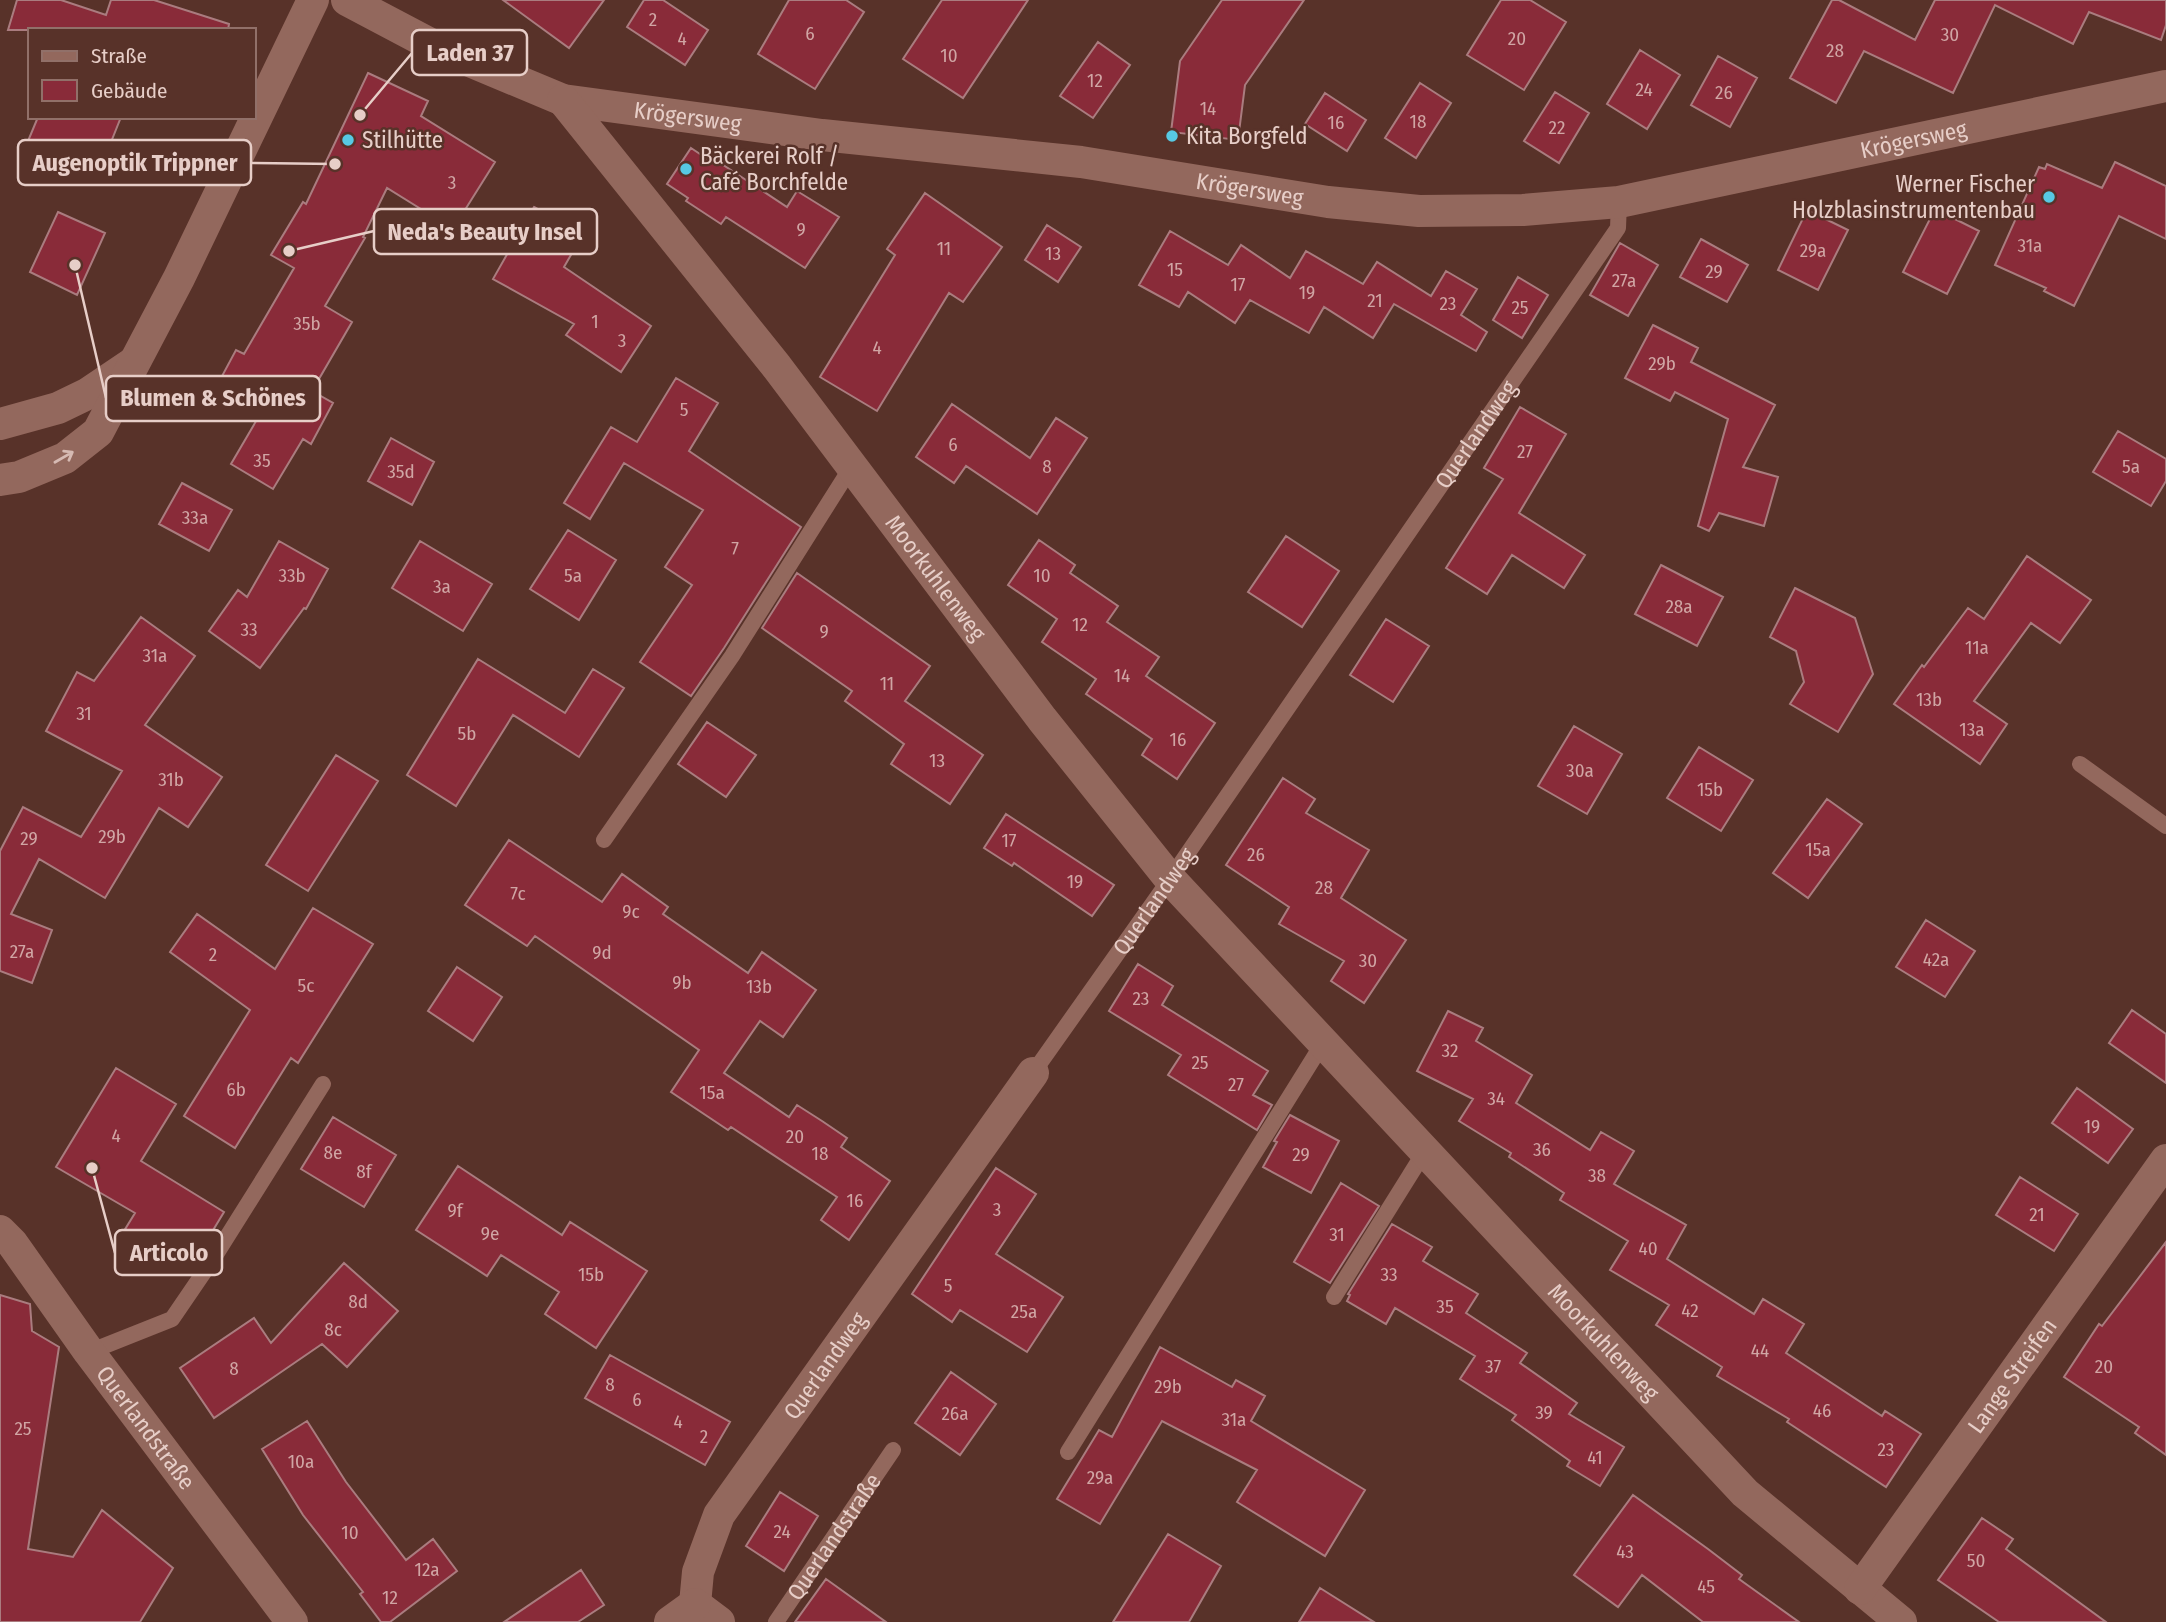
<svg xmlns="http://www.w3.org/2000/svg" width="2166" height="1622" font-family="'Fira Sans Condensed',sans-serif">
  <style>
    .building { fill: #892b39; stroke: #aa7c7f; stroke-width: 2 }
    .lines { fill: none; stroke-linecap: round; stroke-linejoin: round }
    .lane { stroke: #93685d; stroke-width: 16 }
    .street { stroke: #93685d; stroke-width: 32 }
    .oneway { stroke: #d6bab3 }
    .poi-dot { fill: #57c9e3; stroke: #583229; stroke-width: 2.5 }
    .labels { text-anchor: middle; dominant-baseline: central; stroke-width: 5; stroke-linejoin: round; paint-order: stroke }
    .number-label { font-size: 19px; fill: #d0a5a4 }
    .street-label { font-size: 23px; fill: #e7cec8; stroke: #583229 }
    .poi-label { font-size: 23px; fill: #e7cec8; stroke: #583229; text-anchor: start }
    .leader { fill: none; stroke: #e7cec8; stroke-width: 2.5 }
    .callout-dot { fill: #e7cec8; stroke: #583229; stroke-width: 2.5 }
    .callout { fill: #583229; stroke: #e7cec8; stroke-width: 2.5 }
    .callout-label { font-size: 24px; text-anchor: middle; font-weight: bold; fill: #e7cec8 }
  </style>
  <rect width="100%" height="100%" fill="#583229"/>
  <path class="building" d="M17,0h44l45,15 5,-15h43l75,24 -1,6h-220z
    M503,0h101l-35,48z
    M644,0h19l45,30 -23,35 -58,-38z
    M789,0h57l18,12 -49,77 -57,-35z
    M942,0h86l-65,98 -60,-39z
    M1222,0h82l-59,85 -7,55 -67,-8 9,-71z
    M1501,0h29l36,22 -42,68 -57,-35z
    M1832,0h7l76,40 20,-40h231v25l-5,15 -72,-28 -16,32 -78,-39 -42,88 -89,-42 -28,52 -46,-25z
    M1098,42l32,23 -37,53 -33,-22z
    M1640,50l40,25 -33,54 -40,-25z
    M1718,56l39,22 -27,49 -39,-22z
    M368,73l60,28 -7,15 74,46 -42,67 -66,-41 -24,49 2,1 -40,68 27,16 -40,69 21,12 -22,41 -8,-5 -30,50 -42,-25 28,-48 -45,-25 22,-41 8,4 50,-86 -23,-13 32,-53 3,2z
    M1420,83l31,20 -35,55 -31,-20z
    M1555,92l34,21 -30,50 -35,-22z
    M1325,93l41,27 -19,31 -42,-27z
    M38,117h83l-26,65 -72,-29z
    M691,148l21,14 2,-3 73,48 10,-16 42,26 -34,51 -79,-51 -5,7 -35,-23 2,-3 -21,-14z
    M2115,162l51,24v53l-47,-23 -45,90 -30,-15 2,-3 -51,-23 44,-98 6,2 2,-5 55,24z
    M925,193l77,54 -39,55 -14,-9 -72,118 -57,-34 75,-122 -8,-6z
    M534,207l49,27 -19,33 87,59 -30,46 -55,-37 8,-11 -81,-45z
    M1935,209l44,22 -32,63 -44,-22z
    M1807,210l41,20 -30,60 -40,-20z
    M58,212l47,21 -28,62 -47,-23z
    M1047,225l34,22 -23,35 -33,-22z
    M1170,231l58,34 13,-20 49,33 16,-27 57,33 14,-22 54,34 15,-25 31,18 -16,26 26,17 -11,19 -82,-47 -21,34 -49,-31 -15,26 -59,-33 -15,23 -47,-31 -9,15 -40,-22z
    M1701,239l47,26 -21,37 -47,-25z
    M1620,243l38,22 -30,51 -38,-21z
    M1518,277l30,18 -26,43 -29,-18z
    M1653,325l45,23 -7,14 84,43 -32,62 35,10 -14,49 -45,-13 -10,18 -11,-5 30,-107 -53,-27 -5,9 -45,-23z
    M676,378l42,25 -29,48 112,76 -77,121 -33,48 -51,-34 52,-77 -27,-18 38,-57 -79,-47 -34,56 -26,-16 47,-76 26,15z
    M952,404l78,54 26,-40 31,20 -50,76 -71,-48 -12,17 -38,-26z
    M1520,407l46,27 -47,79 66,42 -21,33 -52,-33 -25,39 -41,-26 57,-89 -19,-11z
    M2118,431l48,28v22l-15,25 -58,-34z
    M391,438l43,24 -22,43 -44,-24z
    M182,483l50,27 -23,41 -50,-27z
    M568,530l48,30 -37,60 -49,-31z
    M1286,536l53,35 -37,56 -54,-35z
    M1039,540l36,25 -5,8 48,33 -11,16 52,35 -13,19 69,47 -38,56 -35,-24 10,-16 -66,-45 10,-15 -54,-37 15,-23 -49,-34z
    M279,541l49,28 -22,40 -2,-1 -44,60 -51,-37 29,-41 9,7z
    M420,541l72,43 -29,47 -71,-43z
    M2027,556l64,44 -31,43 -29,-20 -57,78 33,23 -27,40 -86,-60 28,-39 2,2 44,-59 16,11z
    M1661,565l62,32 -26,49 -62,-32z
    M797,573l133,93 -25,35 78,54 -33,49 -59,-40 13,-20 -59,-43 7,-10 -90,-63z
    M1795,588l60,30 18,56 -35,58 -48,-28 14,-22 -8,-31 -26,-14z
    M141,617l54,39 -50,69 77,52 -34,50 -29,-19 -54,90 -66,-39 -28,55 41,16 -20,53 -32,-12v-120l23,-44 58,30 41,-66 -76,-40 31,-59 17,9z
    M1386,619l43,27 -36,56 -43,-27z
    M478,659l87,54 28,-44 31,19 -45,69 -66,-42 -57,91 -49,-31z
    M707,722l49,33 -30,42 -48,-33z
    M1574,726l48,28 -35,60 -49,-28z
    M1699,747l54,33 -32,51 -54,-33z
    M336,755l42,26 -70,110 -42,-26z
    M1283,778l32,21 -9,14 63,37 -28,48 65,42 -42,63 -33,-22 13,-20 -65,-37 10,-17 -63,-42z
    M1827,799l35,25 -54,74 -35,-25z
    M1006,814l108,71 -22,31 -78,-53 -2,3 -28,-18z
    M509,840l93,62 20,-28 46,33 -5,7 85,59 14,-21 54,38 -33,47 -23,-16 -36,52 65,44 8,-12 25,16 25,17 -6,9 49,34 -41,59 -28,-20 16,-23 -106,-70 -3,3 -57,-38 28,-42 -164,-114 -8,10 -62,-41z
    M313,908l60,36 -75,119 -7,-5 -56,90 -51,-32 66,-106 -80,-58 27,-38 78,55z
    M1926,920l49,31 -30,46 -49,-30z
    M1138,964l35,22 -11,19 106,66 -15,24 19,10 -15,25 -89,-55 13,-20 -72,-44z
    M457,967l45,30 -29,44 -45,-30z
    M2132,1010l34,24v49l-57,-40z
    M1448,1011l35,17 -7,13 56,34 -16,28 74,47 11,-18 33,19 -20,33 72,41 -19,34 87,55 9,-15 41,25 -18,29 96,63 3,-5 36,23 -35,53 -99,-65 2,-3 -72,-43 5,-9 -66,-42 13,-20 -59,-35 18,-29 -68,-41 4,-7 -55,-36 2,-4 -52,-32 14,-22 -56,-28z
    M116,1068l60,36 -35,57 83,51 -35,58 -65,-39 11,-18 -79,-46z
    M2077,1088l56,41 -25,34 -56,-40z
    M1290,1115l49,26 -28,52 -48,-26 14,-25 -3,-1z
    M333,1117l63,38 -32,52 -63,-38z
    M458,1166l104,69 8,-13 77,49 -51,77 -51,-34 14,-22 -58,-37 -14,21 -71,-46z
    M996,1168l40,26 -40,60 67,43 -36,55 -67,-42 -8,12 -40,-28z
    M2020,1177l58,37 -24,37 -58,-36z
    M1341,1183l38,23 -49,77 -36,-21z
    M1392,1224l40,23 -9,14 55,33 -12,19 61,40 -7,10 57,40 -8,11 55,33 -24,39 -33,-20 3,-5 -58,-41 4,-5 -56,-36 15,-23 -80,-48 -9,16 -39,-23 3,-6 -2,-1z
    M2166,1242v213l-31,-22 4,-6 -75,-50 35,-53 3,2z
    M344,1263l54,48 -51,56 -25,-23 -108,74 -34,-50 74,-50 17,25z
    M0,1295l30,9 2,27 27,16 -31,202 45,8 29,-47 71,58 -33,54h-140z
    M1160,1347l72,40 4,-7 29,16 -14,25 114,69 -40,66 -88,-54 20,-32 -95,-49 -62,103 -43,-25 42,-69 13,7z
    M610,1355l120,67 -25,43 -120,-67z
    M951,1372l45,32 -36,51 -45,-32z
    M307,1421l39,61 60,78 27,-21 24,32 -67,51h-9l-21,-28 3,-2 -60,-77 -41,-66z
    M780,1492l38,24 -34,55 -38,-25z
    M1633,1495l75,54 34,26 -3,4 60,43h-96l-61,-47 -24,32 -44,-32z
    M1982,1518l31,21 -7,10 100,73h-107l-61,-42z
    M1168,1534l53,32 -32,56h-76z
    M581,1570l23,35 -26,17h-74z
    M826,1579l60,43h-91z
    M1320,1588l54,34h-75z"/>
  <g class="lines">
    <g class="lane">
      <path d="M2080,764l86,62"/>
      <path d="M604,840l128,-184 120,-190"/>
      <path id="s1" d="M1033,1073l137,-194 448,-651 1,-26"/>
      <path d="M1334,1297l91,-146"/>
      <path d="M89,1352l83,-33 43,-63 108,-172"/>
      <path d="M1068,1452l255,-409"/>
      <path id="s2" d="M776,1622l117,-172"/>
    </g>
    <g class="street">
      <path id="s3" d="M347,0l87,46 129,54 259,35 259,27 247,40 91,9 104,-1 96,-8 547,-116"/>
      <path id="s4" d="M563,100l214,267 265,352 128,160 575,614 156,129"/>
      <path d="M0,424l58,-16 29,-14 46,-31"/>
      <path d="M0,480l19,-3 46,-19 33,-26 81,-154 134,-278"/>
      <path id="s5" d="M0,1231l12,12 77,109 203,270"/>
      <path id="s6" d="M1860,1589l306,-429"/>
      <path id="s7" d="M695,1604l3,-32 21,-57 314,-442"/>
      <path d="M695,1604l24,18"/>
      <path d="M670,1622l25,-18"/>
    </g>
  </g>
  <defs><path id="oneway-shaft" d="M-6 0H5M1.5-3L5.5 0L1.5 3" fill="none" stroke-width="1.6" stroke-linecap="round" stroke-linejoin="round" transform="scale(1.75)"/></defs>
  <use class="oneway" href="#oneway-shaft" transform="translate(64 457) rotate(-30)"/>
  <g class="poi-dot">
    <circle cx="1172" cy="136" r="7"/>
    <circle cx="348" cy="140" r="7"/>
    <circle cx="686" cy="169" r="7"/>
    <circle cx="2049" cy="197" r="7"/>
  </g>
  <g class="labels">
    <g class="number-label">
      <text x="653" y="19">2</text>
      <text x="810" y="33">6</text>
      <text x="1950" y="34">30</text>
      <text x="682" y="38">4</text>
      <text x="1517" y="38">20</text>
      <text x="1835" y="50">28</text>
      <text x="949" y="55">10</text>
      <text x="1095" y="80">12</text>
      <text x="1644" y="89">24</text>
      <text x="1724" y="92">26</text>
      <text x="1208" y="108">14</text>
      <text x="1418" y="121">18</text>
      <text x="1336" y="122">16</text>
      <text x="1557" y="127">22</text>
      <text x="452" y="182">3</text>
      <text x="801" y="229">9</text>
      <text x="2030" y="245">31a</text>
      <text x="944" y="248">11</text>
      <text x="1813" y="250">29a</text>
      <text x="1053" y="253">13</text>
      <text x="1175" y="269">15</text>
      <text x="1714" y="271">29</text>
      <text x="1624" y="280">27a</text>
      <text x="1238" y="284">17</text>
      <text x="1307" y="292">19</text>
      <text x="1375" y="300">21</text>
      <text x="1448" y="303">23</text>
      <text x="1520" y="307">25</text>
      <text x="595" y="321">1</text>
      <text x="307" y="323">35b</text>
      <text x="622" y="340">3</text>
      <text x="877" y="347">4</text>
      <text x="1662" y="363">29b</text>
      <text x="684" y="409">5</text>
      <text x="953" y="444">6</text>
      <text x="1525" y="451">27</text>
      <text x="262" y="460">35</text>
      <text x="1047" y="466">8</text>
      <text x="2131" y="466">5a</text>
      <text x="401" y="471">35d</text>
      <text x="195" y="517">33a</text>
      <text x="735" y="548">7</text>
      <text x="292" y="575">33b</text>
      <text x="573" y="575">5a</text>
      <text x="1042" y="575">10</text>
      <text x="442" y="586">3a</text>
      <text x="1679" y="606">28a</text>
      <text x="1080" y="624">12</text>
      <text x="249" y="629">33</text>
      <text x="824" y="631">9</text>
      <text x="1977" y="647">11a</text>
      <text x="155" y="655">31a</text>
      <text x="1122" y="675">14</text>
      <text x="887" y="683">11</text>
      <text x="1929" y="699">13b</text>
      <text x="84" y="713">31</text>
      <text x="1972" y="729">13a</text>
      <text x="467" y="733">5b</text>
      <text x="1178" y="739">16</text>
      <text x="937" y="760">13</text>
      <text x="1580" y="770">30a</text>
      <text x="171" y="779">31b</text>
      <text x="1710" y="789">15b</text>
      <text x="112" y="836">29b</text>
      <text x="29" y="838">29</text>
      <text x="1009" y="840">17</text>
      <text x="1818" y="849">15a</text>
      <text x="1256" y="854">26</text>
      <text x="1075" y="881">19</text>
      <text x="1324" y="887">28</text>
      <text x="518" y="893">7c</text>
      <text x="631" y="911">9c</text>
      <text x="22" y="951">27a</text>
      <text x="602" y="952">9d</text>
      <text x="213" y="954">2</text>
      <text x="1936" y="959">42a</text>
      <text x="1368" y="960">30</text>
      <text x="682" y="982">9b</text>
      <text x="306" y="985">5c</text>
      <text x="759" y="986">13b</text>
      <text x="1141" y="998">23</text>
      <text x="1450" y="1050">32</text>
      <text x="1200" y="1062">25</text>
      <text x="1236" y="1084">27</text>
      <text x="236" y="1089">6b</text>
      <text x="712" y="1092">15a</text>
      <text x="1496" y="1098">34</text>
      <text x="2092" y="1126">19</text>
      <text x="116" y="1135">4</text>
      <text x="795" y="1136">20</text>
      <text x="1542" y="1149">36</text>
      <text x="333" y="1152">8e</text>
      <text x="820" y="1153">18</text>
      <text x="1301" y="1154">29</text>
      <text x="364" y="1171">8f</text>
      <text x="1597" y="1175">38</text>
      <text x="855" y="1200">16</text>
      <text x="997" y="1209">3</text>
      <text x="455" y="1210">9f</text>
      <text x="2037" y="1214">21</text>
      <text x="490" y="1233">9e</text>
      <text x="1337" y="1234">31</text>
      <text x="1648" y="1248">40</text>
      <text x="591" y="1274">15b</text>
      <text x="1389" y="1274">33</text>
      <text x="948" y="1285">5</text>
      <text x="358" y="1301">8d</text>
      <text x="1445" y="1306">35</text>
      <text x="1690" y="1310">42</text>
      <text x="1024" y="1311">25a</text>
      <text x="333" y="1329">8c</text>
      <text x="1760" y="1350">44</text>
      <text x="1493" y="1366">37</text>
      <text x="2104" y="1366">20</text>
      <text x="234" y="1368">8</text>
      <text x="610" y="1384">8</text>
      <text x="1168" y="1386">29b</text>
      <text x="637" y="1399">6</text>
      <text x="1822" y="1410">46</text>
      <text x="1544" y="1412">39</text>
      <text x="955" y="1413">26a</text>
      <text x="1234" y="1419">31a</text>
      <text x="678" y="1421">4</text>
      <text x="23" y="1428">25</text>
      <text x="704" y="1436">2</text>
      <text x="1886" y="1449">23</text>
      <text x="1595" y="1457">41</text>
      <text x="301" y="1461">10a</text>
      <text x="1100" y="1477">29a</text>
      <text x="782" y="1531">24</text>
      <text x="350" y="1532">10</text>
      <text x="1625" y="1551">43</text>
      <text x="1976" y="1560">50</text>
      <text x="427" y="1569">12a</text>
      <text x="1706" y="1586">45</text>
      <text x="390" y="1597">12</text>
    </g>
    <g class="street-label">
      <text stroke="none"><textPath href="#s3" startOffset="364">Krögersweg</textPath></text>
      <text stroke="none"><textPath href="#s3" startOffset="1603">Krögersweg</textPath></text>
      <text stroke="none"><textPath href="#s3" startOffset="931">Krögersweg</textPath></text>
      <text stroke="none"><textPath href="#s1" startOffset="777">Querlandweg</textPath></text>
      <text stroke="none"><textPath href="#s4" startOffset="606">Moorkuhlenweg</textPath></text>
      <text stroke="none"><textPath href="#s1" startOffset="210">Querlandweg</textPath></text>
      <text stroke="none"><textPath href="#s4" startOffset="1622">Moorkuhlenweg</textPath></text>
      <text stroke="none"><textPath href="#s7" startOffset="276">Querlandweg</textPath></text>
      <text stroke="none"><textPath href="#s6" startOffset="262">Lange Streifen</textPath></text>
      <text stroke="none"><textPath href="#s5" startOffset="245">Querlandstraße</textPath></text>
      <text stroke="none"><textPath href="#s2" startOffset="103">Querlandstraße</textPath></text>
    </g>
    <g class="poi-label">
      <text x="1186" y="136">Kita Borgfeld</text>
      <text x="362" y="140">Stilhütte</text>
      <text x="700" y="156">Bäckerei Rolf /<tspan x="700" dy="26">Café Borchfelde</tspan></text>
      <text x="2035" y="184" text-anchor="end">Werner Fischer<tspan x="2035" dy="26">Holzblasinstrumentenbau</tspan></text>
    </g>
  </g>
  <path class="leader" d="M360 115L412 53M335 164L251 163M289 251L374 231M75 265L106 398M92 1168L115 1253"/>
  <g class="callout-dot">
    <circle cx="360" cy="115" r="7"/>
    <circle cx="335" cy="164" r="7"/>
    <circle cx="289" cy="251" r="7"/>
    <circle cx="75" cy="265" r="7"/>
    <circle cx="92" cy="1168" r="7"/>
  </g>
  <g class="callout">
    <rect x="412" y="30" width="115" height="45" rx="7"/>
    <rect x="18" y="140" width="233" height="45" rx="7"/>
    <rect x="374" y="209" width="223" height="45" rx="7"/>
    <rect x="106" y="376" width="214" height="45" rx="7"/>
    <rect x="115" y="1230" width="107" height="45" rx="7"/>
  </g>
  <g class="callout-label">
    <text x="470" y="61">Laden 37</text>
    <text x="135" y="171">Augenoptik Trippner</text>
    <text x="485" y="240">Neda's Beauty Insel</text>
    <text x="213" y="406">Blumen &amp; Schönes</text>
    <text x="169" y="1261">Articolo</text>
  </g>
  <rect x="28" y="28" width="228" height="91" fill="#583229" stroke="#917069" stroke-width="2"/>
  <rect x="42" y="51" width="35" height="10" fill="#93685d" stroke="#917069" stroke-width="2"/>
  <text x="91" y="63" font-size="21" fill="#e7cec8">Straße</text>
  <rect x="42" y="80" width="35" height="21" fill="#892b39" stroke="#917069" stroke-width="2"/>
  <text x="91" y="98" font-size="21" fill="#e7cec8">Gebäude</text>
</svg>
